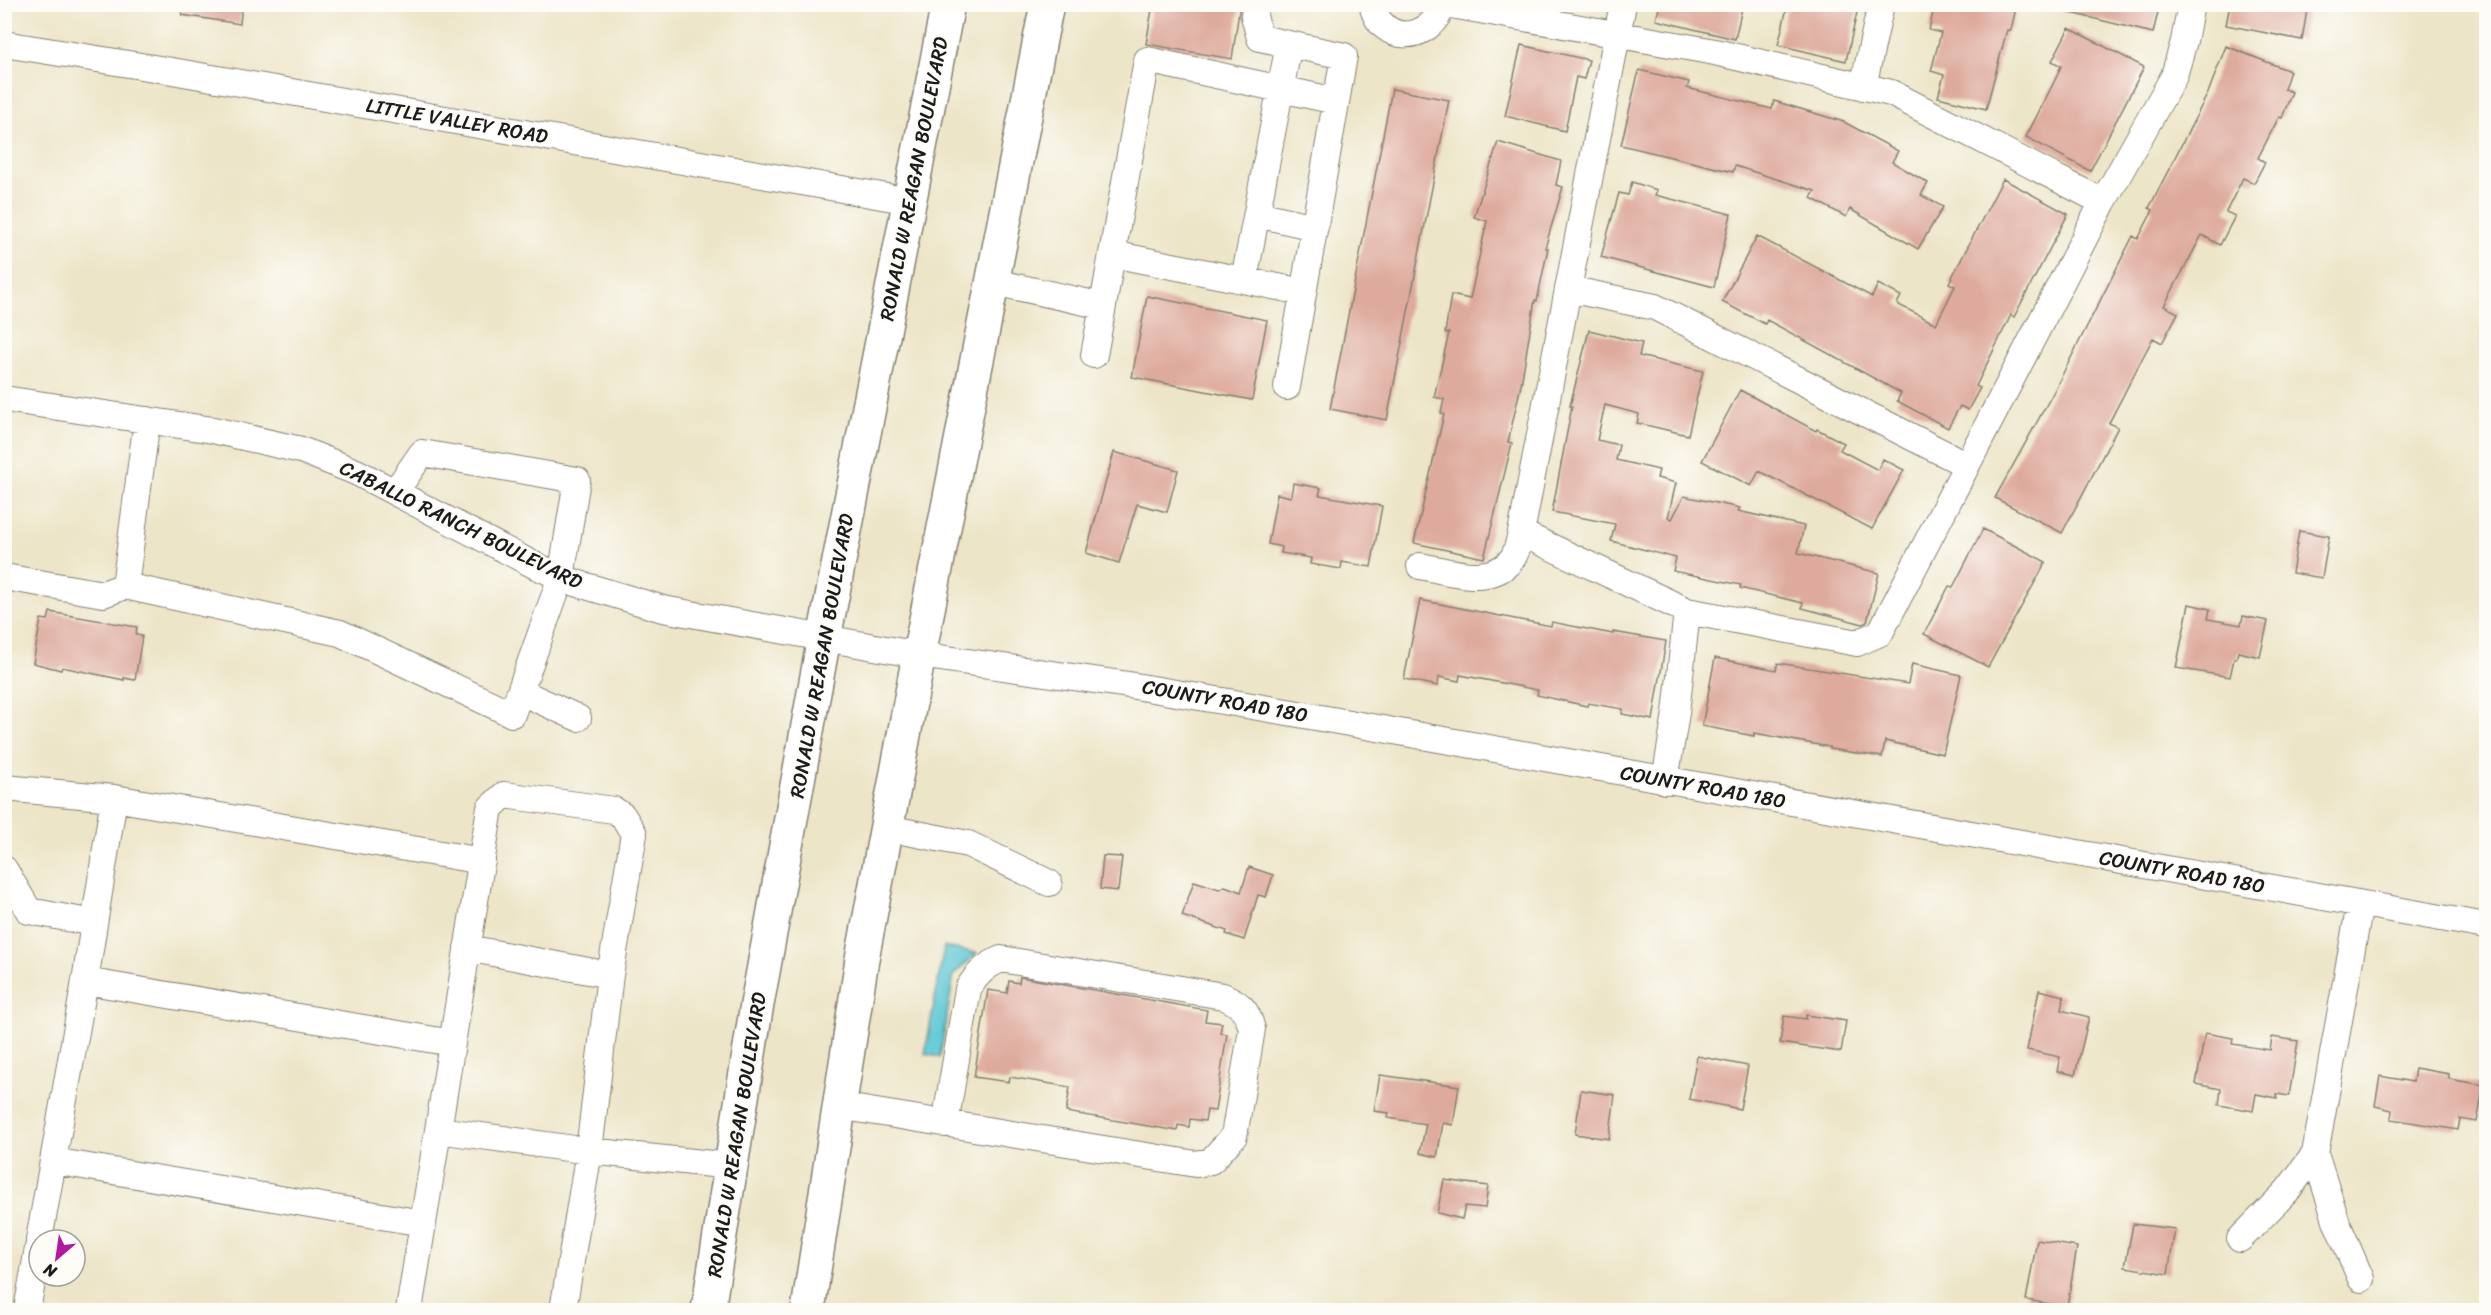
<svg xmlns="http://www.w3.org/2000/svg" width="2491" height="1315" font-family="Sriracha,sans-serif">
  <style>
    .water { fill: #5bc7d4; stroke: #3c7278; stroke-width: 1.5 }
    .building { fill: #deaa9d }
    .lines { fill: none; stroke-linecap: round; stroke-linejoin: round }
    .minor-casing { stroke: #848072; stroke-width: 28 }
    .major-casing { stroke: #848072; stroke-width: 36 }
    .minor { stroke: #fff; stroke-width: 26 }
    .major { stroke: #fff; stroke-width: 33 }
    .labels { text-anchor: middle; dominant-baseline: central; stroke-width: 4.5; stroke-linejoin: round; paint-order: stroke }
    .street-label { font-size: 20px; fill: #1c1c1c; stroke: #fdfcf7 }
  </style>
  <rect width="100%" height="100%" fill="#fdfcf7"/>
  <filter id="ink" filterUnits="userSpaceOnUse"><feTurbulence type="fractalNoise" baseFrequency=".0167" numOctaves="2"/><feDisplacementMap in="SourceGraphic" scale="12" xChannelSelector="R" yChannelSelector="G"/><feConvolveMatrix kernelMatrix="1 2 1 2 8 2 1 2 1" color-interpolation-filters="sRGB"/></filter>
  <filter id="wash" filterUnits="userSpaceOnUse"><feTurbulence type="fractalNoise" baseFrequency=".008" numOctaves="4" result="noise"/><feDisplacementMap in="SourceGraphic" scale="24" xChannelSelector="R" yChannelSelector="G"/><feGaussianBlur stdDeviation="1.35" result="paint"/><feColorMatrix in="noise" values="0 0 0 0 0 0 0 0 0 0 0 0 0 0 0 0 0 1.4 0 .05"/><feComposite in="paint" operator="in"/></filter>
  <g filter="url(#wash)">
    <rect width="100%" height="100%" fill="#ede5c8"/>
    <path class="water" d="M944,947l33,6 -23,21 -14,83 -15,-3z"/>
    <g id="blocks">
      <path class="building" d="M183,4h59l-2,20 -58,-9z
        M1153,4h87l-8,55 -86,-15z
        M1660,4h83l-8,35 -79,-19z
        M1788,4h54l16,4 -12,53 -68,-16z
        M1935,4h82l-6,26h-4l-21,79 -48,-12 6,-22 -13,-4 10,-38 -12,-3z
        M2064,4h96l-7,29 -90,-22z
        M2230,4h78l-6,36 -76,-15z
        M2069,28l75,39 -54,104 -64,-34 29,-57 6,-14 -9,-5z
        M1521,45l68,15 -5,19 -8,-2 -11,54 -60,-15z
        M2226,46l64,25 -6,18 8,3 -10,26 -3,-1 -21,41 7,4 -11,21 -11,-5 -17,34 9,4 -15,29 -18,-10 -38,71 14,7 -16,30 -9,-5 -11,21 -33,64 9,4 -56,106 -67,-35 58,-105 80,-157 5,3 15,-29 -4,-2 59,-115z
        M1639,70l50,12 -2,6 85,21 2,-8 70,21 54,29 -6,11 36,21 -7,12 22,12 -25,42 -68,-40 -4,8 -35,-19 4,-7 -80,-25 -2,6 -112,-27z
        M1392,89l57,11 -62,320 -57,-11z
        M1498,142l63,19 -5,24 7,2 -18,61h3l-11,53 -2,-1 -14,85 -13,57 4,1 -28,115 -70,-15 30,-129 -3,-1 3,-14 -10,-2 15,-64h-4l6,-38 19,4 17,-78 -13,-4z
        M2003,179l65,35 -54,103 -3,-2 -35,71 4,2 -12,22 -8,-4 -12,22 -51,-27 4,-8 -134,-73 -2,4 -43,-22 35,-66 115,61 6,-13 23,12 -4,8 39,20 19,-38 -6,-3z
        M1632,182l25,8 -2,5 76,19 -17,73 -113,-30 18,-64 9,2z
        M1147,296l120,24 -15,80 -120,-23z
        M1589,330l53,13 -3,13 64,15 -15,64 -51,-12 2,-9 -34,-9 -8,35 22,5 -3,15 43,10 -2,8 19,5 -8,34 4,2 12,-23 56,12 -2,3 66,15 -6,27 81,20 -12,49 -4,2 -61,-16 1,-5 -63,-15 1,-3 -68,-14 3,-13 -65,-17 4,-17 -63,-12 20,-106h-2z
        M1740,390l76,41 1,-2 27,14 -4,7 38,20 5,-11 21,11 -32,59 -113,-58 -8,15 -49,-25z
        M1114,452l64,18 -11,42 -30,-8 -18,59 -33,-10z
        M1293,483l28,5 -2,7 63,11 -11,61 -29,-5 -1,7 -31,-5 1,-6 -30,-5 1,-6 -14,-3 9,-50 14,3z
        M1983,529l63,33 -58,105 -64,-33 25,-48 4,1z
        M2299,531l30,5 -7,42 -30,-5z
        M1420,600l131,26 1,-4 61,12v-2l53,9 -13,79 -31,-6 1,-5 -35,-6 -1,3 -50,-11 1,-5 -78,-15 -1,6 -20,-4 -1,9 -34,-7z
        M2189,604l21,5 -2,10 33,6 2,-9 25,5 -8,36 -22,-5 -2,7h-2l-4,18 -54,-9z
        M50,612l87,15 -1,8 6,1 -7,44 -11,-2v2l-62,-13 -1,3 -28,-7 8,-44 7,1z
        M1715,658l61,12 2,-7 130,21 4,-20 49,11 -18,79 -58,-13 -3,16 -52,-8v-2l-76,-14v3l-52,-10z
        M1103,856l19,1 -4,34 -18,-2z
        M1249,867l24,8 -7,22 -8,-2 -14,45 -18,-6 1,-3 -45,-15 12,-35 25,8 6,-3 16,6z
        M1020,977l187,33 -2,11 17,2 -2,10 7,1 -12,77 -8,-1 -2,11 -15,-2 -1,8 -11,-2 -1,6 -111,-19 4,-25 -60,-10 -1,5 -35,-5 14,-87 19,3 2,-12 10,2z
        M2039,990l25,6 -3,14 28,7 -14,58 -18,-4 3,-14 -33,-7z
        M1806,1015l40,6 -5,31 -61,-9 4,-27 22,3z
        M2205,1033l28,5 -1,6 38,6 2,-13 26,4 -9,55 -12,-2v4l-21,-4 -3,17 -34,-6 2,-16 -25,-5z
        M1697,1056l51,10 -8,43 -51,-10z
        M2415,1068l34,6v5l35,6 -7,37 -17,-3 -2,11 -67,-11 1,-9 -17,-4 5,-30 33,6z
        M1380,1075l79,11 -6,39 -10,-2 -6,34 -17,-4 6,-29 -38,-6 1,-5 -15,-2z
        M1581,1090l34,5 -6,44 -34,-5z
        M1444,1180l44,6 -3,22 -20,-2 -3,13 -25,-6z
        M2133,1224l42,5 -7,45 -43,-7z
        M2037,1240l40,7 -10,60 -41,-7z"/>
    </g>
  </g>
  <g filter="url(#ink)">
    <use href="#blocks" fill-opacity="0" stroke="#848072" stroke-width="1.5"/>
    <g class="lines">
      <g class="minor-casing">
        <path id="minor" d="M1255,4l-1,12 6,22 84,18 -57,331
          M1372,4c9,42 59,39 71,0
          M1446,4l269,48 176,41 212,109
          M1623,4l-102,529 166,78 170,32 23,-10 223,-431 71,-126 10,-35 7,-37
          M4,44l168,27 738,130
          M1863,87l18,-83
          M1257,214l58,13
          M1112,254l35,-194 189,41
          M1244,280l45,-236
          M994,282l109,24 9,-52 191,38
          M1568,289l87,18 312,158
          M1094,355l9,-49
          M4,399l209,31 88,20 55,22 180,94 40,17 87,26 256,46 210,30 164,28 1193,213
          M1420,566c29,5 71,21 92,-7 5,-6 7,-18 9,-26
          M4,577l99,17 22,-8 22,-166
          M125,586l215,47 172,81 49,-137 16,-97 -155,-27 -27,39
          M521,692l57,26
          M1665,781l11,-68 11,-102
          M4,788l110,10
          M887,828l81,16 81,39
          M4,869l25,42 65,12
          M2360,904l-45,250 22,69 24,56
          M467,948l143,27
          M452,1043l-367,-62 29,-183 368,63
          M839,1106l357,58 15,-3 23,-25 18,-107c-5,-19 -11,-25 -29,-33l-222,-37c-16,7 -24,15 -33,30l-23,135
          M53,1161l370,62
          M2240,1239l47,-48 28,-37
          M39,1240l46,-259
          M27,1310l12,-67
          M409,1310c27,-167 54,-334 81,-502l14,-13 110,15 9,6 11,18 -24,141 -21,176 -151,-21
          M563,1310l26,-159 142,15"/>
      </g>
      <g class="major-casing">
        <path id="major" d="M708,1310l48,-300 68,-372 124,-634
          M808,1310l54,-351 57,-304 128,-651"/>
      </g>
      <use href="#minor" class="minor"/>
      <use href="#major" class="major"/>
    </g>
  </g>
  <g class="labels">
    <g class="street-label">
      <text transform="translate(457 121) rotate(10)">LITTLE VALLEY ROAD</text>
      <text transform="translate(914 179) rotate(-79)">RONALD W REAGAN BOULEVARD</text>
      <text transform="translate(461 525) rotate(26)">CABALLO RANCH BOULEVARD</text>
      <text transform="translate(822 656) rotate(-80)">RONALD W REAGAN BOULEVARD</text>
      <text transform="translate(1225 701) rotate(10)">COUNTY ROAD 180</text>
      <text transform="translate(1703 787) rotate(10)">COUNTY ROAD 180</text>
      <text transform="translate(2182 872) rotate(10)">COUNTY ROAD 180</text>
      <text transform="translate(737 1135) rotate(-81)">RONALD W REAGAN BOULEVARD</text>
    </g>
  </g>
  <rect width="2491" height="1315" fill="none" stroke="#fdfcf7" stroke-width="24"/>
  <g transform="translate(57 1258) rotate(209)"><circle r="28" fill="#fdfcf7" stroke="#a3a29f" stroke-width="1.5"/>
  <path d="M0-4.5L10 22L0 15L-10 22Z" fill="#b5179e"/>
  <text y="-9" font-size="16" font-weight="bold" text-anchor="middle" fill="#1c1c1c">N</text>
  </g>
</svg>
